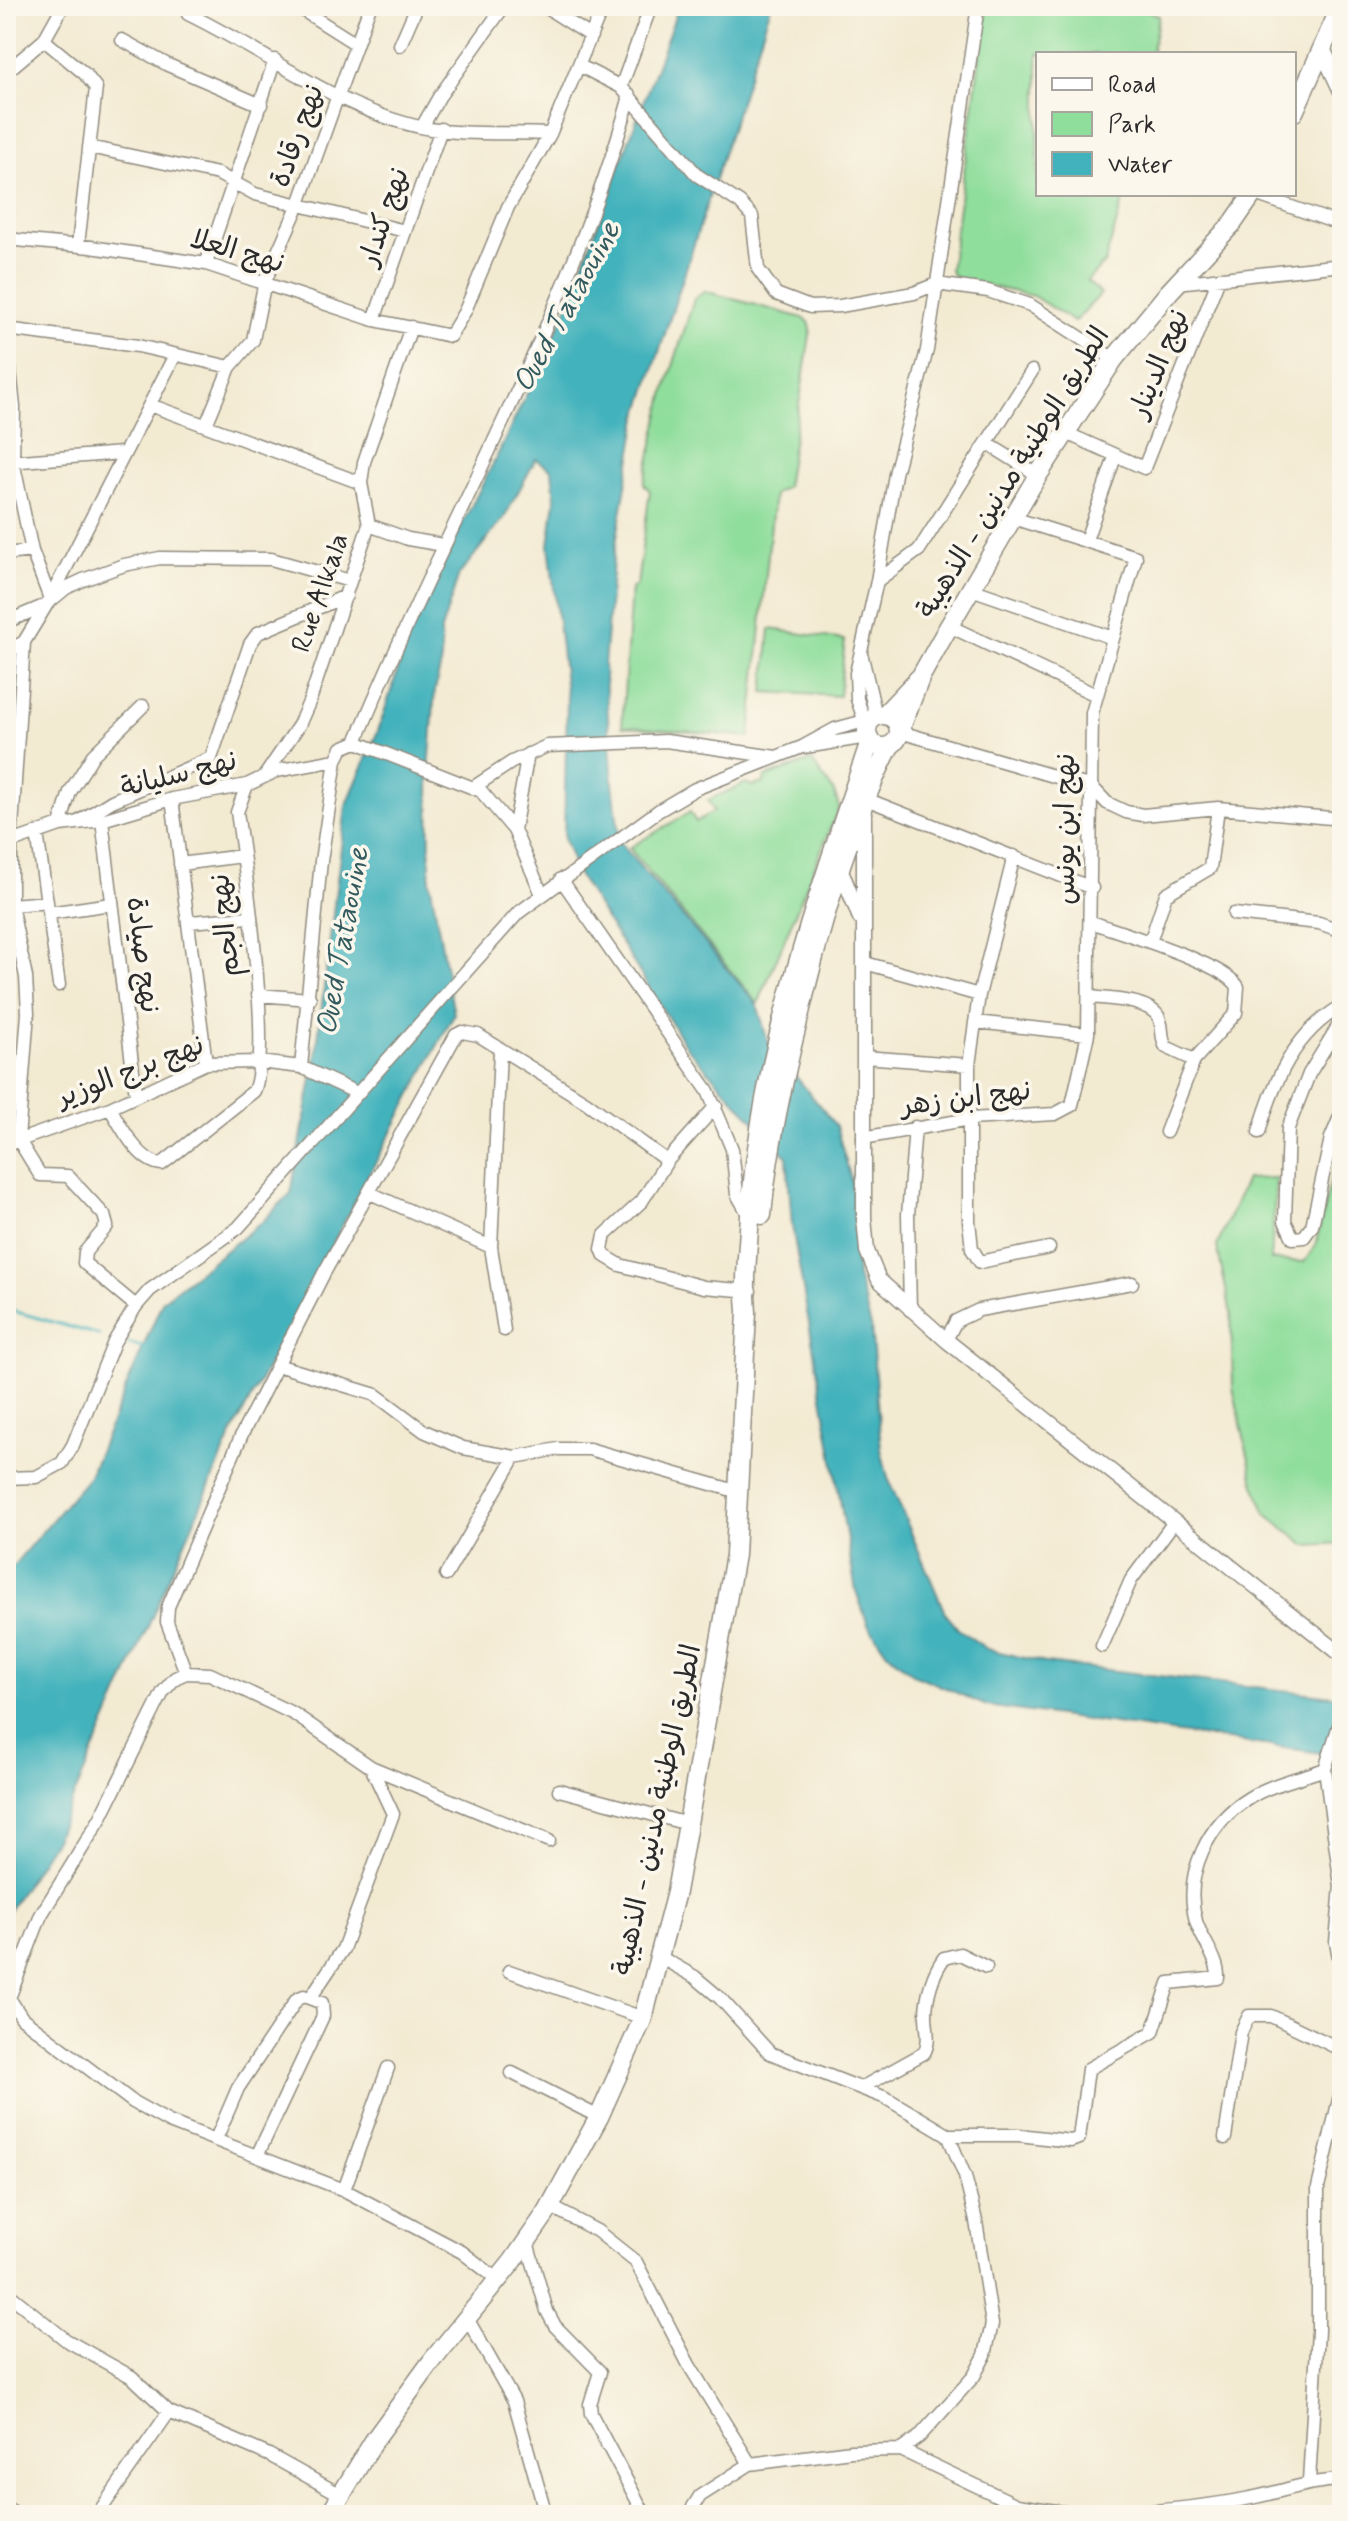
<svg xmlns="http://www.w3.org/2000/svg" width="1348" height="2521" font-family="Mynerve,'Playpen Sans Arabic',sans-serif">
  <style>
    .green { fill: #90de9c; stroke: #5e8464; stroke-width: 2 }
    .water { fill: #42b2bc; stroke: #366e74; stroke-width: 2 }
    .lines { fill: none; stroke-linecap: round; stroke-linejoin: round }
    .stream { stroke: #42b2bc; stroke-width: 3 }
    .minor-casing { stroke: #8f8a7e; stroke-width: 15 }
    .tertiary-casing { stroke: #8f8a7e; stroke-width: 17 }
    .secondary-casing { stroke: #8f8a7e; stroke-width: 19 }
    .primary-casing { stroke: #8f8a7e; stroke-width: 21 }
    .minor { stroke: #fff; stroke-width: 12 }
    .tertiary { stroke: #fff; stroke-width: 14 }
    .secondary { stroke: #fff; stroke-width: 16 }
    .primary { stroke: #fff; stroke-width: 18 }
    .labels { text-anchor: middle; dominant-baseline: central; stroke-width: 7; stroke-linejoin: round; paint-order: stroke }
    .street-label { font-size: 28px; fill: #2b2b2b; stroke: #fbf7ec }
    .water-label { font-size: 30px; font-style: italic; fill: #335a5e; stroke: #fbf7ec }
  </style>
  <rect width="100%" height="100%" fill="#fbf7ec"/>
  <filter id="ink" filterUnits="userSpaceOnUse"><feTurbulence type="fractalNoise" baseFrequency=".0125" numOctaves="2"/><feDisplacementMap in="SourceGraphic" scale="16" xChannelSelector="R" yChannelSelector="G"/><feConvolveMatrix kernelMatrix="1 2 1 2 8 2 1 2 1" color-interpolation-filters="sRGB"/></filter>
  <filter id="wash" filterUnits="userSpaceOnUse"><feTurbulence type="fractalNoise" baseFrequency=".006" numOctaves="4" result="noise"/><feDisplacementMap in="SourceGraphic" scale="32" xChannelSelector="R" yChannelSelector="G"/><feGaussianBlur stdDeviation="1.8" result="paint"/><feColorMatrix in="noise" values="0 0 0 0 0 0 0 0 0 0 0 0 0 0 0 0 0 1.4 0 .05"/><feComposite in="paint" operator="in"/></filter>
  <g filter="url(#wash)">
    <rect width="100%" height="100%" fill="#f3ead2"/>
    <path class="green" d="M987,6h153l19,10 -8,38h-113v140h87l-20,68 -18,19 14,13 -27,28 -41,-26 -76,-17 -7,-8z
      M704,291l99,27 6,4 2,7 -25,158 -12,7 -24,243 -128,-11 9,-137 6,-4 13,-94 -6,-7 20,-89 30,-96z
      M770,629l75,11 -6,56 -75,-4z
      M812,761l22,31 5,15 -81,197 -129,-156 61,-36 6,10 18,-11 -6,-11 38,-17 6,3 12,-3 1,-6z
      M1340,1140l2,403 -36,2 -40,-31 -12,-32 -21,-94 -2,-75 -14,-67 29,-67 30,-1 -5,82 33,2 11,-15z"/>
    <path class="water" d="M679,6h92l-133,411 -25,143 -9,105 9,118 7,60 137,161 11,38 68,84 16,57 5,93 14,50 10,123 7,29 57,135 13,16 29,20 59,14 296,34v59l-355,-50 -74,-32 -27,-23 -18,-26 -12,-34 -64,-365 -5,-69 -100,-109 -110,-175 -13,-34 3,-139 -18,-155 6,-45 -3,-30 -16,-11 -32,59 -45,57 -18,55v34l-6,26 -6,80 1,111 24,133 -221,418 -177,405 -50,78v-341l82,-96 75,-178 100,-79 28,-28 24,-130 31,-257 32,-75 39,-119 82,-160 65,-137z"/>
    <g class="lines">
      <path class="stream" d="M6,1309l93,26
        M119,1341l27,7"/>
    </g>
  </g>
  <g filter="url(#ink)">
    <g class="lines">
      <g class="minor-casing">
        <path id="minor" d="M296,6l60,38
          M544,6l47,30
          M188,14c75,36 150,95 232,113 41,9 88,5 130,7
          M44,40l41,34 11,14 -18,157
          M122,40l46,25 93,40
          M400,45l17,-39
          M580,66l41,21 76,88 43,28 12,13 6,53 18,25 34,13 30,-1 74,-13 22,-9 52,7 42,14 84,54
          M6,72l38,-32 19,-34
          M621,87l30,-81
          M422,127l17,-30 65,-91
          M89,147l129,27 37,20 150,37
          M1255,194l87,31
          M6,239l85,8 115,17 168,56 76,16 15,-25 43,-104 42,-73 53,-128
          M206,264l69,-204
          M1177,283l165,-18
          M374,320l67,-191
          M6,329l132,17 92,21
          M6,334l8,73 -1,54 19,90 18,48
          M150,405l211,78
          M206,425l24,-58 23,-27 12,-59 34,-77 71,-198
          M1066,433l78,35 75,-190
          M988,444l50,31
          M9,462l113,-9
          M369,525l39,14 35,6
          M1086,540l29,-83
          M6,554l26,-3
          M877,581l42,-31 113,-179
          M971,589l139,48
          M6,622l38,-16 22,-18 17,-8 41,-15 36,-7 111,1 79,22
          M949,626l147,69
          M6,652l18,-10
          M862,657l14,59
          M866,725l-9,-26 -1,-26 21,-92 18,-107 32,-124 51,-344
          M900,732l192,55 15,16 19,9 17,3 75,-7 124,11
          M356,742c89,-217 211,-420 274,-646
          M356,742l125,49 33,39 27,62
          M805,747l63,-10
          M266,774l33,-49 11,-25 59,-175 -8,-42 3,-21 47,-135
          M474,787l38,-25 35,-16 119,-5 110,16
          M172,799l34,264
          M866,799l226,89
          M102,820l34,275
          M78,822l34,-21 99,-43 39,-114 8,-11 88,-37
          M60,825l10,-33 23,-37 50,-49
          M514,830l14,-76
          M37,833l22,152
          M6,844l54,-19 42,-5 70,-21 75,-14 29,-14 60,-11 6,-12 14,-6
          M1014,856l-35,139 -10,70v156l3,28 8,13 69,-14
          M180,864l62,-8
          M561,879l147,212 24,58 5,45 13,23
          M11,905l36,-3
          M49,913l62,-9
          M1234,914l85,9 23,8
          M190,922l59,-5
          M1091,922c28,10 135,42 147,65l-2,26 -42,47 -28,72
          M1150,942l16,-48 44,-26 8,-60
          M865,963l114,32
          M258,995l52,4
          M1089,997c18,2 57,2 69,19 6,9 2,22 8,31l28,13
          M1342,1020l-33,54 -21,54 -3,93 8,17 11,-1 8,-11 19,-88 11,-26
          M975,1022l113,12
          M864,1057l105,8
          M301,1067l20,-206 15,-101
          M716,1106l-49,55 -25,40 -37,34 -3,14 3,7 15,9 84,22 46,4
          M110,1108c11,18 29,55 52,56l92,-73c18,-42 -9,-225 -17,-279l10,-27
          M1259,1132c15,-51 35,-99 83,-126
          M863,1138l107,-19 85,-5 17,-9 16,-71 4,-321 44,-156 -123,-39
          M18,1139l10,-126 -2,-36 -15,-72v-61l13,-202 26,-43 125,-244
          M18,1139l22,36 28,1 36,39 3,11 -22,26 -1,11 52,43
          M6,1145l104,-37 96,-45 53,-1 42,5 56,26
          M370,1193l121,54 13,83
          M491,1247l9,-196
          M910,1310l-2,-95 7,-88
          M946,1340l10,-19 23,-11 153,-27
          M277,1365l99,30 48,36 39,17 52,9 43,-8h31l150,43
          M6,1478l30,-1 26,-14 11,-18 41,-103 22,-36 14,-16 88,-62 280,-315 140,-102 37,-22 107,-42 33,-18 37,-10
          M446,1575l69,-118
          M1102,1646l29,-66 43,-58
          M186,1673l-19,-51 1,-15 74,-173 82,-161 132,-238 6,-3 16,3 108,67 81,59
          M1342,1716l-17,53 16,117 -5,56 6,31
          M559,1790l129,34
          M660,1957l35,20 25,21 50,55 116,45 62,37 17,41 11,45 16,103 -7,31 -11,21 -55,61 -18,13
          M509,1971l134,47
          M311,1997l32,-48 50,-135 -22,-47
          M512,2073l87,44
          M861,2088l63,-35c7,-13 2,-24 2,-38 0,-19 7,-42 18,-57l16,-4 26,13
          M948,2135h71l52,6 8,-3 9,-69 65,-37 16,-49 49,-5c1,-19 -17,-39 -22,-57 -13,-47 12,-98 53,-123 22,-14 52,-20 76,-29
          M1225,2138l16,-106 8,-16h22l71,34
          M216,2139l22,-51 59,-89 7,-3 18,7 1,13 -66,140
          M344,2190l44,-122
          M550,2206l47,25 39,31 53,103 61,99 101,-13 50,-1 116,55 65,10
          M527,2242l20,69 8,15 45,46 -10,32 1,10 54,101
          M497,2279l-35,-27 -118,-62 -175,-68 -36,-20 -111,-84 -13,-20 32,-83 59,-96 63,-127 12,-14 11,-5 24,1 84,40 77,53 178,74
          M6,2292l60,48 66,37 37,35 100,43 72,40
          M468,2320l46,81 32,114
          M1309,2481l9,-150v-143l24,-101
          M6,2508l10,7
          M97,2515l72,-103
          M694,2515l-1,-8 7,-11 50,-32
          M1085,2515c54,-2 107,-6 160,-16 34,-6 62,-18 97,-19"/>
      </g>
      <g class="tertiary-casing">
        <path id="tertiary" d="M864,813v404l3,34 12,29 67,60 396,315
          M840,868l20,50"/>
      </g>
      <g class="secondary-casing">
        <path id="secondary" d="M1323,51l19,40"/>
      </g>
      <g class="primary-casing">
        <path id="primary" d="M1294,112l47,-106
          M867 731a16 16 0 1 1 32 0a16 16 0 1 1-32 0Z
          M884,715l35,-37
          M900,730l21,-54 28,-50 89,-151 76,-116 55,-67 64,-69 20,-29
          M762,1215c6,-67 21,-133 37,-198 22,-93 48,-186 91,-271
          M329,2515l46,-76 57,-78 81,-100 34,-49 52,-95 44,-99 33,-126 59,-337 12,-243c-3,-33 1,-64 3,-97 11,-165 68,-318 120,-474"/>
      </g>
      <use href="#minor" class="minor"/>
      <use href="#tertiary" class="tertiary"/>
      <use href="#secondary" class="secondary"/>
      <use href="#primary" class="primary"/>
    </g>
  </g>
  <g class="labels">
    <g class="street-label">
      <text transform="translate(298 136) rotate(-70)">نهج رقادة</text>
      <text transform="translate(385 217) rotate(-71)">نهج كندار</text>
      <text transform="translate(237 252) rotate(16)">نهج العلا</text>
      <text transform="translate(1160 364) rotate(-68)">نهج الدينار</text>
      <text transform="translate(1014 473) rotate(-58)">الطريق الوطنية مدنين - الذهيبة</text>
      <text transform="translate(321 593) rotate(-71)">Rue Alkala</text>
      <text transform="translate(179 775) rotate(-14)">نهج سليانة</text>
      <text transform="translate(1066 829) rotate(-90)">نهج ابن يونس</text>
      <text transform="translate(226 925) rotate(-96)">نهج الجم</text>
      <text transform="translate(142 955) rotate(83)">نهج صيادة</text>
      <text transform="translate(131 1072) rotate(-21)">نهج برج الوزير</text>
      <text transform="translate(966 1099) rotate(-7)">نهج ابن زهر</text>
      <text transform="translate(658 1810) rotate(-78)">الطريق الوطنية مدنين - الذهيبة</text>
    </g>
    <g class="water-label">
      <text transform="translate(567 307) rotate(-61)">Oued Tataouine</text>
      <text transform="translate(343 941) rotate(-80)">Oued Tataouine</text>
    </g>
  </g>
  <rect width="1348" height="2521" fill="none" stroke="#fbf7ec" stroke-width="32"/>
  <rect x="1036" y="52" width="260" height="144" fill="#fbf7ec" stroke="#a8a59f" stroke-width="2"/>
  <rect x="1052" y="78" width="40" height="12" fill="#ffffff" stroke="#a8a59f" stroke-width="2"/>
  <text x="1108" y="92" font-size="24" fill="#2b2b2b">Road</text>
  <rect x="1052" y="112" width="40" height="24" fill="#90de9c" stroke="#a8a59f" stroke-width="2"/>
  <text x="1108" y="132" font-size="24" fill="#2b2b2b">Park</text>
  <rect x="1052" y="152" width="40" height="24" fill="#42b2bc" stroke="#a8a59f" stroke-width="2"/>
  <text x="1108" y="172" font-size="24" fill="#2b2b2b">Water</text>
</svg>
